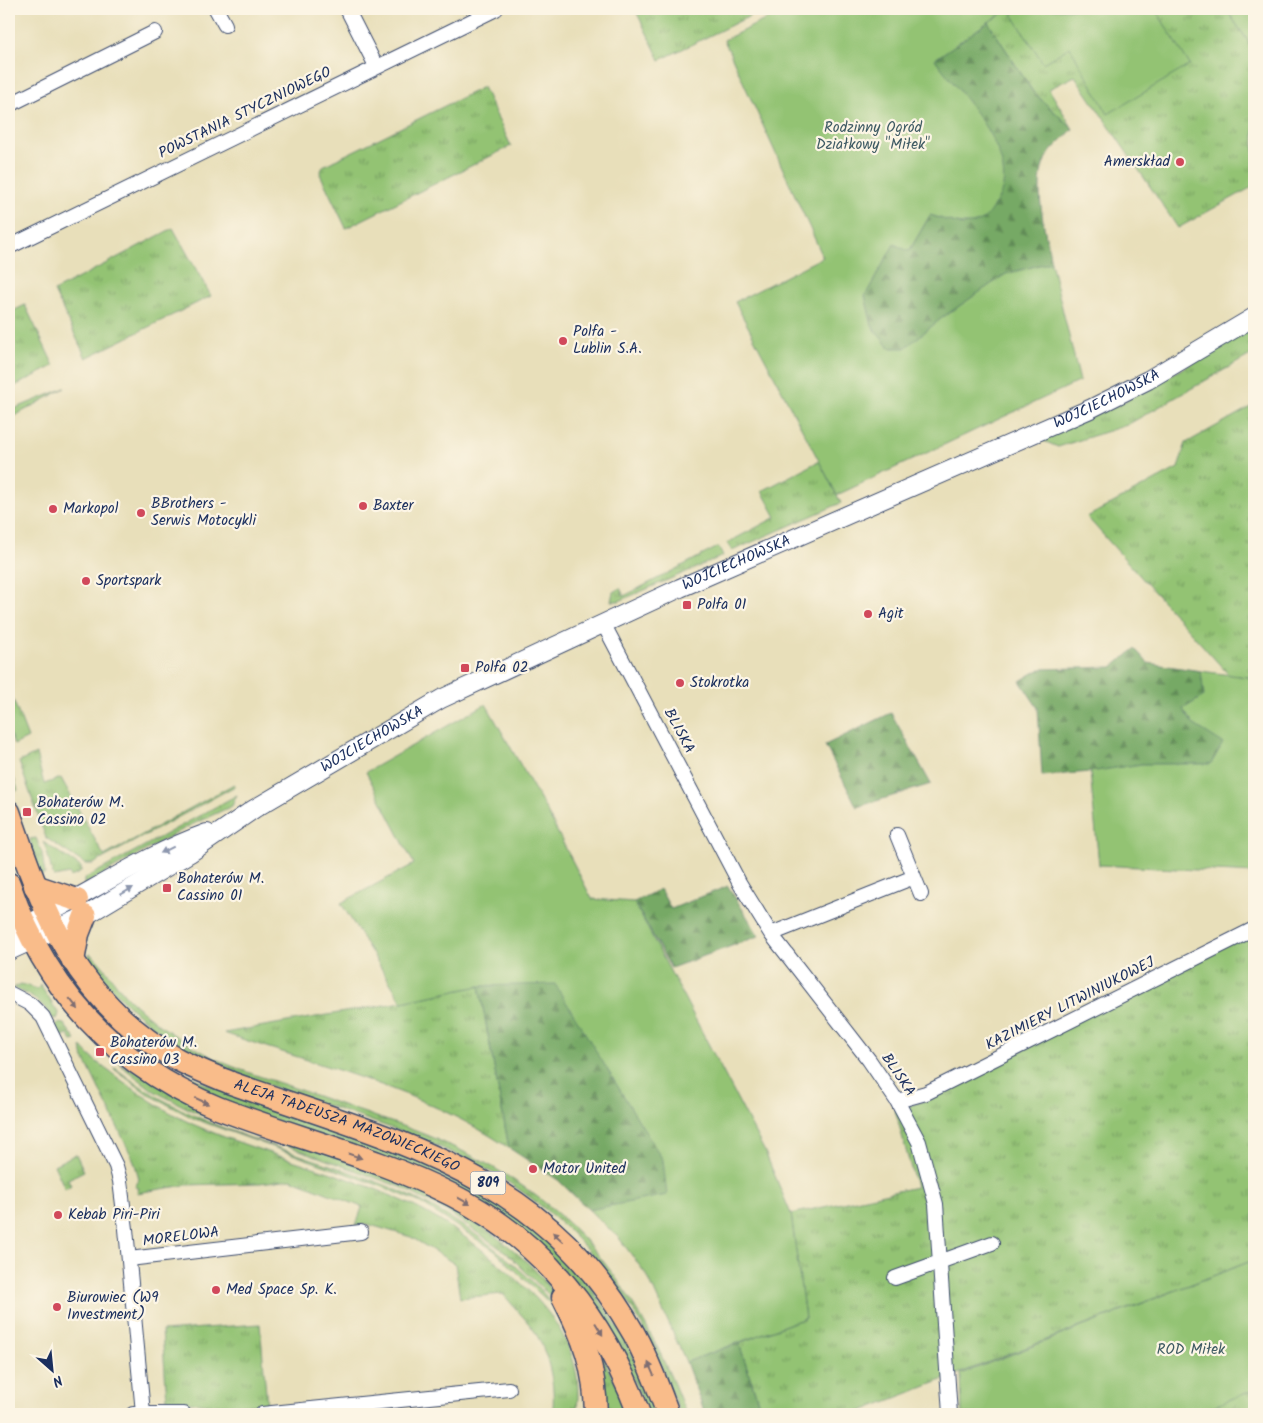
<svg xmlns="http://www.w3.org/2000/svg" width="1263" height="1423" font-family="Kalam,sans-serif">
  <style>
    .grass { fill: url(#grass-tufts); stroke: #577968 }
    .forest { fill: url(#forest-firs); stroke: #486c62 }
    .garden { fill: #93c373; stroke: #577968 }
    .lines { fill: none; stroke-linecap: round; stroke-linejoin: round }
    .minor-casing { stroke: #3a496c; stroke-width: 16 }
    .tertiary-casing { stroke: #3a496c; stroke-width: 20 }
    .primary-casing { stroke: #3a496c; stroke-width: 25 }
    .minor { stroke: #fff; stroke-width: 14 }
    .tertiary { stroke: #fff; stroke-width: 18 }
    .primary { stroke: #f9bc8a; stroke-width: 22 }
    .oneway { fill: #8d97ae }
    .oneway2 { fill: #7f6e72 }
    .poi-dot { fill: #d1495b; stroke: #fcf5e5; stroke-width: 2 }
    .labels { text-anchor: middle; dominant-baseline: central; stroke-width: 4.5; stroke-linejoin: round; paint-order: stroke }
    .shield { fill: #fcf5e5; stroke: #5e6a86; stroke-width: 1 }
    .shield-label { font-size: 14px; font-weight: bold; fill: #1b2f5e }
    .street-label { font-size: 15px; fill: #1b2f5e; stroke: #fcf5e5 }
    .park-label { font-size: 15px; fill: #3f5b64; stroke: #fcf5e5 }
    .poi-label { font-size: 15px; fill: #1b2f5e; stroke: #fcf5e5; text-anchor: start }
  </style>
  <defs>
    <pattern id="grass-tufts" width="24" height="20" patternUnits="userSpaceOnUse" patternTransform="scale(1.25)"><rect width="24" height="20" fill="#93c373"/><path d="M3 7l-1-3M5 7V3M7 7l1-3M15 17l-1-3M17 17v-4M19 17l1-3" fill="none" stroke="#779f62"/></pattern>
    <pattern id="forest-firs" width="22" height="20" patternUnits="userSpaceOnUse" patternTransform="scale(1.25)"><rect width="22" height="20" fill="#76a965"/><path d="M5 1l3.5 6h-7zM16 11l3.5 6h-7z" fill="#608a56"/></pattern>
  </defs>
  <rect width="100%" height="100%" fill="#fcf5e5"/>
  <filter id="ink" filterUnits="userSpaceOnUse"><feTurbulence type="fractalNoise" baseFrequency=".02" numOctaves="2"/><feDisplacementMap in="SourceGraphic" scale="10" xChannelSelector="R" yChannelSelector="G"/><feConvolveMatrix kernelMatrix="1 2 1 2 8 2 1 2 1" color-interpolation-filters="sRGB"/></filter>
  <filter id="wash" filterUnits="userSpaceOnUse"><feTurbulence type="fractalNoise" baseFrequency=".0096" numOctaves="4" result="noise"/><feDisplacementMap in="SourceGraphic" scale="20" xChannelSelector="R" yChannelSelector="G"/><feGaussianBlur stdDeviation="1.12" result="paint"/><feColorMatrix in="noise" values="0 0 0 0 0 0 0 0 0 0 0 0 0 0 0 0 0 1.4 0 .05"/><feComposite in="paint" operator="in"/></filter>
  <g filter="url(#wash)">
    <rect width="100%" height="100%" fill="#e8dfba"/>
    <path class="grass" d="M635,9h111l4,7 -90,44z
      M1010,9h216l28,41v136l-76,42 -103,-152 -26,13 24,40 -40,-37 -45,-70z
      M483,87l28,59 -165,82 -26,-54 3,-8z
      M173,228l38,68 -125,62 -32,-67z
      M25,305l29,61 -45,23v-76z
      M1254,328v25l-127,72 -69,22 -17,-7 84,-39z
      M65,388l-56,31v-8z
      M1254,405v273l-25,-3 -142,-158 91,-49 8,-25z
      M819,461l22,42 -109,48 -5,-8 49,-26 -14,-26z
      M718,547l5,9 -104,45h-8l2,-9 7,-4 4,8z
      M9,689l19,49 -14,7 -5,-14z
      M36,754l8,30 17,-6 43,78 130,-72 1,2 -142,78h-8l-39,-26 -27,-76z
      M9,763l9,27 -4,2 -5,-8z
      M237,795l-5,11 -43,20 -105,59v-6z
      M36,838l6,15 3,21 -4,2 -3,-3 -8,-34z
      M43,842l38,25v5l-10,5 -2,-3 -15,3c-5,-12 -5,-23 -11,-35z
      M1254,927v333l-400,154h-92l-23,-71 66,-25 -14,-104 125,-27 -21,-77 38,-12z
      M90,954c12,7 25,30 36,42 25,26 57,46 90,63 22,11 46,18 70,26 39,14 79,28 119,42 151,55 225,140 281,287h-6c-10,-25 -19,-51 -31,-76 -38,-72 -98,-136 -171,-173 -57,-29 -119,-48 -179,-69 -90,-32 -155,-58 -212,-139z
      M64,971c59,83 113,103 205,137 71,26 146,46 213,83 86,48 143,132 176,223h-10c-39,-97 -96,-177 -192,-225 -56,-29 -119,-47 -179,-68 -34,-11 -68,-22 -99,-40 -48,-27 -86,-64 -119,-107z
      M21,984l17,5 2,-4 19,29 -2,5 -5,-1c-8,-15 -23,-24 -39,-30z
      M479,986l30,162c-85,-58 -189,-82 -285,-115l178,-31z
      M58,1023l6,1 12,16 -4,1 -4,-7 -8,3 -5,-10z
      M81,1046c11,14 25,23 40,34 26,19 53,37 83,49 65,27 135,42 199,72 48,22 90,55 128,92 32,32 54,74 45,121h-24c5,-26 -4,-63 -19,-85 -9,-12 -20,-23 -30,-35l-43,4 -5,-34 -44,-27 -44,-13 -11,2 6,-19 -71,-28 -31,4 -74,2 -49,8 2,-5 -4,-1 4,-8 -5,-18 -52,-107z
      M119,1064l302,126c51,29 111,63 141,116 10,19 16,42 23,61l-31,-67 -47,-47 -61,-42 -43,-23 -212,-78 -37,-19z
      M115,1068c81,64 183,81 277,120 57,23 129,73 166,123l-63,-60 -76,-49 -41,-17 -183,-66 -47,-25 -34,-25z
      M76,1154l8,17 -16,8 3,6 -6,4 -11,-24z
      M260,1324l7,81h-47l-53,-5 -5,-69z
      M590,1332l41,82h-27z
      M1254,1390v24h-61z"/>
    <path class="forest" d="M988,22l45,70 40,37c-8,9 -21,19 -27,29 -14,26 0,76 5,104l-45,12 -64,44 -37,30h-16l-17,-22 -7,-30 29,-53 15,8 21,-36 33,10 19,-5 -22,-125 -25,-36z
      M1135,649l13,14 53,8 3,25 -21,13 10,15 31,19 -13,21h-69l-52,8 -48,4 -4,-68 -18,-27 20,-12 72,-2z
      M891,713l40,71 -74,23 -32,-62z
      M728,886l31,50 -88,32 -37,-66 26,-13 11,20z
      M555,983l108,177 5,35 -79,15 -31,-30 -49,-32 -30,-162z
      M739,1343l23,71h-57l-19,-52z"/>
    <path class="garden" d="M787,9h223l-22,13 -53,37c24,35 94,103 59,146 -3,5 -8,13 -12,15 -16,10 -36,-1 -52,-5l-21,36 -15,-7 -29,52 7,30 17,22h16l37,-30 64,-44 45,-12 29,119 -243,114 -102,-193 88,-45 -99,-217z
      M1021,9h134l35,56 -82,49 -38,-67 -27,16 -31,-49z
      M1226,9h28v41z
      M1201,671l53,7v195l-155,-8 -9,-93 52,-8h69l12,-21 -30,-19 -10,-15 21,-13z
      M486,704l59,104 47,91 42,3 131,250 26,62 14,104 -119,44 -38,-85 -29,-39 -30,-28 78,-15 -4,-35 -108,-176 -76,2 -77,16 -61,-99 73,-39 -48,-92z
      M1254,1260v130l-61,24h-231l-1,-40z"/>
  </g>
  <g filter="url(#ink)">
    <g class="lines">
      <g class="minor-casing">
        <path id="minor" d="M216,9l9,16
          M347,9l29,57
          M9,105l146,-73
          M9,247l487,-238
          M603,623l137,261 31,50 98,126 28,41 22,41 17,62 14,210
          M897,835l24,59
          M771,934l143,-57
          M9,993l21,11 13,13 73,149 4,15 6,48 17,184
          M897,1101l29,-8 328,-164
          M129,1259l232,-27
          M895,1278l97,-35
          M133,1414h51
          M262,1414l247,-25"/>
      </g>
      <g class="tertiary-casing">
        <g id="tertiary">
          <path d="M9,933c67,-30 128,-75 198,-100"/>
          <path id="s1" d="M9,951l76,-35 105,-63 64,-44 187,-110 239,-111 410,-179 58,-29 106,-63"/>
        </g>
      </g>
      <g class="primary-casing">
        <g id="primary">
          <path id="s2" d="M9,812c35,103 67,188 166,246 18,10 37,17 56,25 161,57 313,89 403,251 14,26 24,53 34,80"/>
          <path d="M9,884c36,105 105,181 209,224 77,30 160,49 234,87 92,46 152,125 187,219"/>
          <path d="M35,886l42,14"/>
          <path d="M73,961l5,-27 7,-18"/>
          <path d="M563,1297c21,41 32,70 33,117"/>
        </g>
      </g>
      <use href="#minor" class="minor"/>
      <use href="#tertiary" class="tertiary"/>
      <use href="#primary" class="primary"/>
    </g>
    <defs><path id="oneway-solid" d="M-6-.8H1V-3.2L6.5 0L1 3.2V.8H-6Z" transform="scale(1.25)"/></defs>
    <g class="oneway">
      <use href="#oneway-solid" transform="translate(167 850) rotate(154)"/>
      <use href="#oneway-solid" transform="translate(127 891) rotate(-30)"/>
    </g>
    <g class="oneway2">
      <use href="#oneway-solid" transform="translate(74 1004) rotate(51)"/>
      <use href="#oneway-solid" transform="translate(202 1101) rotate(25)"/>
      <use href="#oneway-solid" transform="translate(355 1156) rotate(19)"/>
      <use href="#oneway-solid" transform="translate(464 1201) rotate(29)"/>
      <use href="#oneway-solid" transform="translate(558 1237) rotate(-137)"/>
      <use href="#oneway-solid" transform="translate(599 1329) rotate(59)"/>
      <use href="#oneway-solid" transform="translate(651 1369) rotate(-113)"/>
    </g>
  </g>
  <g class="poi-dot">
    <circle cx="1180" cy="162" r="5"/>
    <circle cx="563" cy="341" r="5"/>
    <circle cx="363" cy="506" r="5"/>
    <circle cx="53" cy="509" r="5"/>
    <circle cx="141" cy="513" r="5"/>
    <circle cx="86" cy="581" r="5"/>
    <rect x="682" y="600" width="10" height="10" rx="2.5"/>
    <circle cx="868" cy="614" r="5"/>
    <rect x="460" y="663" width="10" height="10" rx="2.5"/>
    <circle cx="680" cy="683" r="5"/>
    <rect x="22" y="807" width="10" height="10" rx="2.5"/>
    <rect x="162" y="883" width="10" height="10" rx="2.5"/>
    <rect x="95" y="1047" width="10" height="10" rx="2.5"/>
    <circle cx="533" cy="1169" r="5"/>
    <circle cx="58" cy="1215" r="5"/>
    <circle cx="216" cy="1290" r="5"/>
    <circle cx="57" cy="1307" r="5"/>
  </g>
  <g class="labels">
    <rect class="shield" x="470.5" y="1171.5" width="35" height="23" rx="4"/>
    <g class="shield-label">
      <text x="488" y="1183">809</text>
    </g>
    <g class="street-label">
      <text transform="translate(245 113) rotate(-26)">POWSTANIA STYCZNIOWEGO</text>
      <text stroke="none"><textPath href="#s1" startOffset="1231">WOJCIECHOWSKA</textPath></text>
      <text stroke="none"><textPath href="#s1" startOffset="826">WOJCIECHOWSKA</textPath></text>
      <text transform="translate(679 731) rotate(62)">BLISKA</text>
      <text stroke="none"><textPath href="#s1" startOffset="421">WOJCIECHOWSKA</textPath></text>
      <text transform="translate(1070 1004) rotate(-27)">KAZIMIERY LITWINIUKOWEJ</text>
      <text transform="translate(898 1075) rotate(56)">BLISKA</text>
      <text stroke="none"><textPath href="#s2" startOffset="489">ALEJA TADEUSZA MAZOWIECKIEGO</textPath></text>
      <text transform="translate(181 1237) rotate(-7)">MORELOWA</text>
    </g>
    <g class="park-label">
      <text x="873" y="128">Rodzinny Ogród<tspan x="873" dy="17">Działkowy "Miłek"</tspan></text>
      <text x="1191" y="1350">ROD Miłek</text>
    </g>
    <g class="poi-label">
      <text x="1170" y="162" text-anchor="end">Amerskład</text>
      <text x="573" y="332">Polfa -<tspan x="573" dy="17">Lublin S.A.</tspan></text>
      <text x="151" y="504">BBrothers -<tspan x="151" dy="17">Serwis Motocykli</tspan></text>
      <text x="373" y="506">Baxter</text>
      <text x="63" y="509">Markopol</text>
      <text x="96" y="581">Sportspark</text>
      <text x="697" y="605">Polfa 01</text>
      <text x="878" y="614">Agit</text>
      <text x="475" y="668">Polfa 02</text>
      <text x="690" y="683">Stokrotka</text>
      <text x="37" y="803">Bohaterów M.<tspan x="37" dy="17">Cassino 02</tspan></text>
      <text x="177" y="879">Bohaterów M.<tspan x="177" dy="17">Cassino 01</tspan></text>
      <text x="110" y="1043">Bohaterów M.<tspan x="110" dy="17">Cassino 03</tspan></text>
      <text x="543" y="1169">Motor United</text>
      <text x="68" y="1215">Kebab Piri-Piri</text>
      <text x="226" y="1290">Med Space Sp. K.</text>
      <text x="67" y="1298">Biurowiec (W9<tspan x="67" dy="17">Investment)</tspan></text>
    </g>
  </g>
  <rect width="1263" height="1423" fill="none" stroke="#fcf5e5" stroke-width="30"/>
  <g transform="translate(52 1370) rotate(153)" stroke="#fcf5e5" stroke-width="4" paint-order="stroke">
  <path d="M0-4L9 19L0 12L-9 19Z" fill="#1b2f5e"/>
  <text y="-8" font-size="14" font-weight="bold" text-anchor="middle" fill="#1b2f5e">N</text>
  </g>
</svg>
